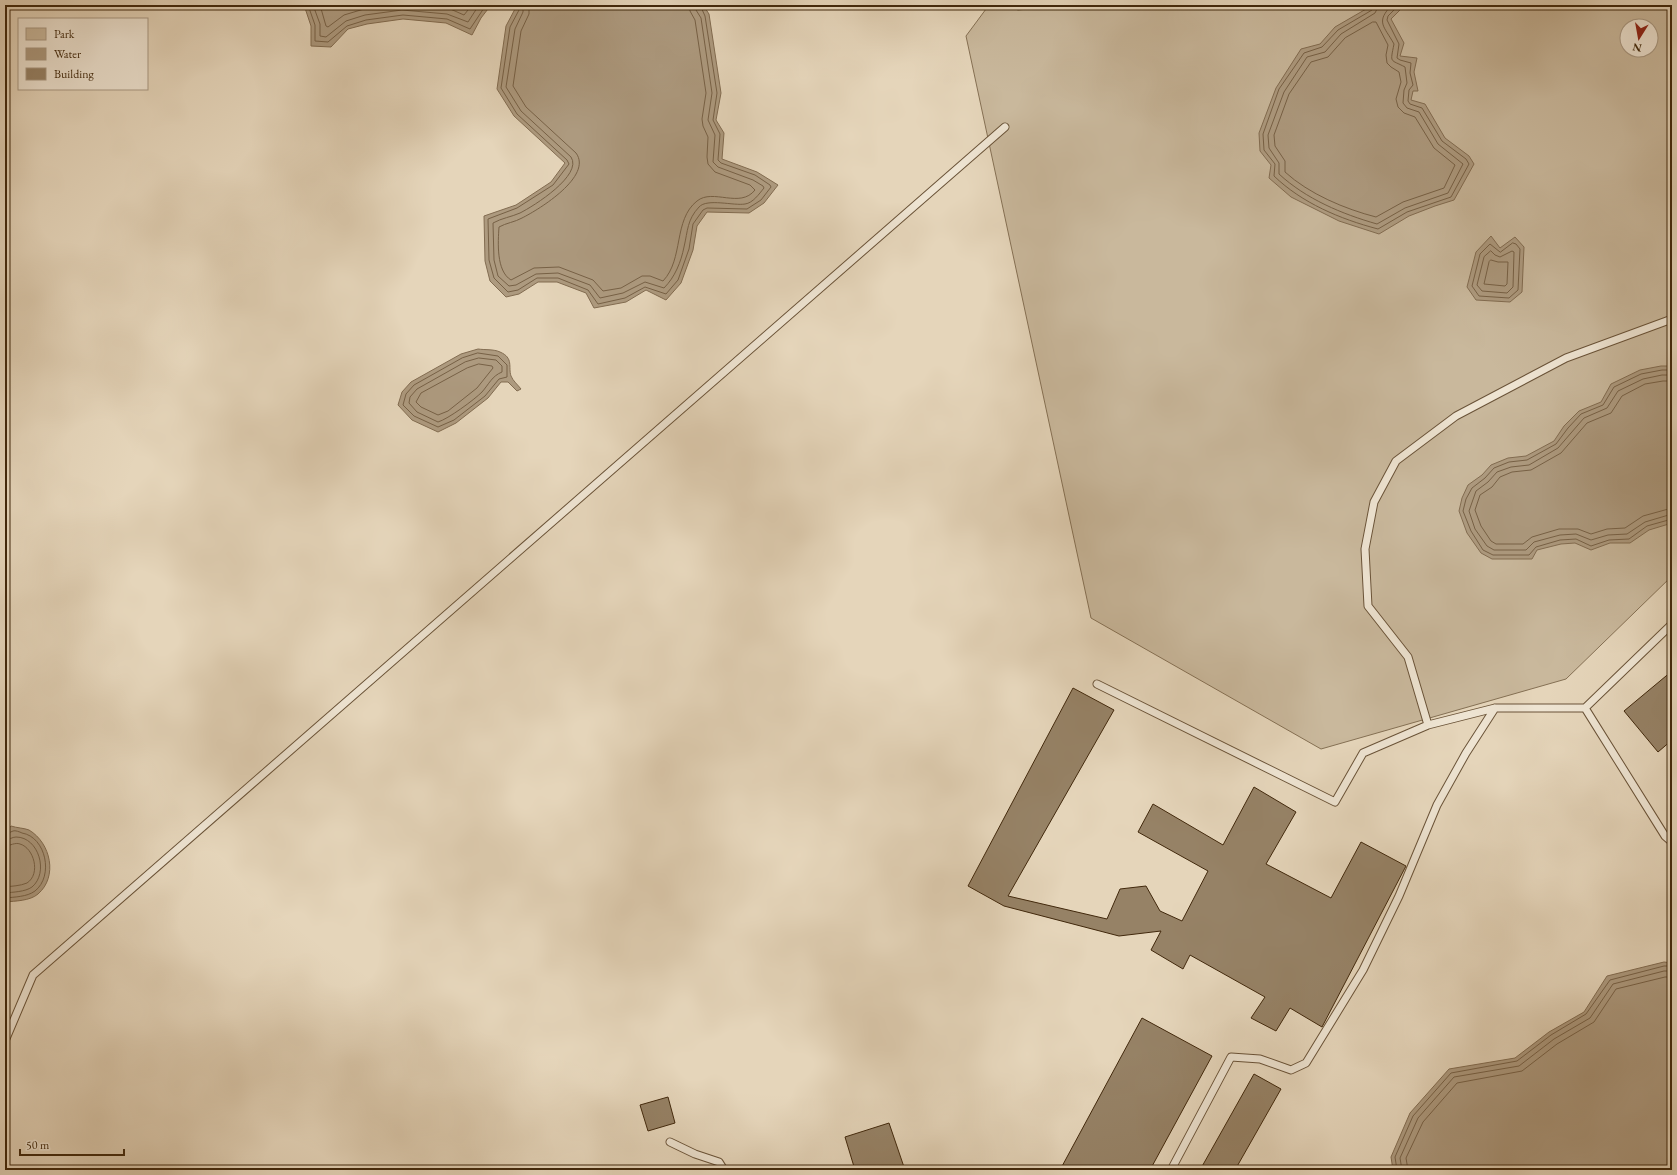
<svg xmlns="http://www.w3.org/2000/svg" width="1677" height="1175" font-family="'EB Garamond',serif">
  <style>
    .green { fill: #c9b89c; stroke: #857054; fill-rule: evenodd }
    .water { fill: #ad9a7f; stroke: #826c51 }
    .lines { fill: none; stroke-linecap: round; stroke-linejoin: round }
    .shore { stroke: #776146; stroke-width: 1 }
    .building { fill: #968266; stroke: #41280c }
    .lane-casing { stroke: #6a5338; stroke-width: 9 }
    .lane { stroke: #eee4d2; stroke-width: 7 }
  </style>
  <rect width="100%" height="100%" fill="#e5d5ba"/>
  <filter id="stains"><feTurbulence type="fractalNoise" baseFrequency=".005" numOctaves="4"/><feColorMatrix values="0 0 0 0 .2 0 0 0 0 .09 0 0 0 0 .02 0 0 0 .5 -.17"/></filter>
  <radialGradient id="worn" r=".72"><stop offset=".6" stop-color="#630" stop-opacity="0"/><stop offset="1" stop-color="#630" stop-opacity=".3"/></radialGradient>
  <path class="green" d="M989,5h15l14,5 19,-2 4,-3h631v571l-106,103 -245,70 -230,-131 -125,-582zM1627,26h24v24h-24z"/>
  <path class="water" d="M304,5h187l-10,13 -9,17 -26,-12 -43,-4 -36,5 -19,5 -17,18 -20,-1v-20z
    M510,5h193l6,9 12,79 -5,27 8,13 -2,26 35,13 21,13 -14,18 -15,10 -42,-1 -10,14 -4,24 -12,33 -15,17 -20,-10 -20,12 -32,6 -8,-15 -29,-11h-19l-19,12 -13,3 -16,-16 -5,-20 -1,-45 32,-11 35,-23 14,-19 -51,-47 -17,-27 9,-63 9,-17z
    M1373,5h32l-14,14 13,24 -4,13 17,2 -3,14 4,19h-5l-2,9 14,4 20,34 24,18 5,8 -20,36 -19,6 -26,10 -30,18 -40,-13 -48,-24 -22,-19 2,-13 -11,-14 -1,-18 17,-45 25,-39 19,-5 15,-17z
    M1491,236l9,12 15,-11 9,10 -2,45 -12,10 -34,-2 -9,-13 9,-35z
    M478,349c6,1 16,0 22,3 14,6 8,15 11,24 2,5 7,9 10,13l-4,2 -9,-9h-7l-13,16 -32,25 -18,9 -26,-12 -14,-15 4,-13 9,-10 50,-28z
    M1661,366h11v157l-23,7 -19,13h-20l-19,7 -16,-7 -14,1 -24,6 -5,9h-40l-11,-6 -14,-20 -8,-22 3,-13 6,-13 14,-10 9,-10 17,-7 18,-2 28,-15 10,-15 15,-15 22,-9 10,-18 29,-14z
    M11,826c6,2 13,2 18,4 22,13 29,47 9,64 -8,7 -23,7 -33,8v-69z
    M1664,962l8,1v207h-279l-2,-13 19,-44 39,-44 66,-11 34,-26 35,-20 23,-36z"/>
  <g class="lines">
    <path class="shore" d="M308,5l7,20v16l13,1 19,-16 19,-6 37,-5 44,4 23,10 16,-24
      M313,5l7,19v12l6,1 20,-16 19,-6 37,-5 45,4 21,8 11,-17
      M320,5l6,21 2,1 16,-12 20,-6 29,-4
      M418,5l30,3 16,7 8,-10
      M517,5l2,5 -9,17 -9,61 16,26 50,46 2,4 -16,21 -36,23 -29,11 1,41 5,18 14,14 10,-2 19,-12h21l30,12 10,14 27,-6 20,-11 21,7 12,-14 11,-31 4,-25 10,-14 4,-2 40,1 14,-9 10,-13 -1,-2 -15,-10 -34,-12 -3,-3 2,-26 -7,-14 4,-27 -12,-77 -5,-11
      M523,5v7l-8,17 -9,58 15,24 50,46c12,18 -37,49 -51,56 -9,4 -18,5 -27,10l1,37 4,16 11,10 7,-1 20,-11 22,-1 32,12 10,13 23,-5 22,-11 19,6c11,-11 17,-26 20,-41 4,-17 3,-27 15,-40 8,-9 35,-1 46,-3 8,-1 14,-10 19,-16l-1,-2 -10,-6 -35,-13 -5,-5 2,-27 -7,-15 4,-27 -11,-75 -5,-8 -1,-5
      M529,5v9l-8,17 -8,55 13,21 50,46c17,23 -36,56 -54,65 -7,4 -16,5 -23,9 -1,15 -3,44 12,53l23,-12 25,-1 34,13 10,11 18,-3 21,-12h8l13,5c21,-22 10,-61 34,-80 16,-13 43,8 58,-11l-5,-5 -35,-13 -7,-8 -1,-7 1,-20 -5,-11 -1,-7 4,-26 -11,-73 -5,-9 -1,-6
      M1374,5l-2,5 -34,20 -16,17 -18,6 -25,36 -16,45 1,16 11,14 -1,12c28,27 66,43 104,53l29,-17 44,-15 18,-33 -3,-5 -24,-18 -20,-33 -12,-4 -2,-3 1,-11 4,-5 -3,-12 1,-10 -11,-3 -3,-2 2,-14 -12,-24 1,-4 11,-11
      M1379,5l-4,8 -34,21 -16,18 -18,5 -23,35 -16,43 1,13 10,15v11c27,25 63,40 98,50l28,-16 43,-15 15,-29 -25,-20 -19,-32 -12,-4 -4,-5 1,-13 3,-7 -2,-16c-15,-8 -15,-3 -11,-23 -10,-18 -19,-22 -2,-39
      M1373,22h3l12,23 -2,10 1,8 4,4 8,5 2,10 -5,17 2,8 6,6 11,4 19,31 21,17 -11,23 -41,14 -27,15c-31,-8 -67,-23 -91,-45v-11l-10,-15 -1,-11 15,-41 22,-32 17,-5 17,-19z
      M1513,243l3,1 4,5 -2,41 -9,8 -30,-2 -7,-10 8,-32 10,-10 10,8z
      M1491,251l4,4 5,2 12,-6 2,1 -1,35 -6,6 -25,-2 -5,-6 7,-28z
      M1491,260l7,2h10l-1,22 -2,2 -21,-2 5,-22z
      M478,353l20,3 9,9v12l-8,2 -14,17 -31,24 -16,7 -24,-11 -11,-11 3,-11 8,-9 48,-27z
      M479,358l17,2 6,6v6c-10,4 -13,12 -20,20 -8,8 -34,27 -44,30l-21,-10 -8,-9 1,-6 7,-8 48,-27z
      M479,364l13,2 1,2 -16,20 -29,23 -10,4 -17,-8 -5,-5 5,-9 46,-25z
      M1672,370h-10l-21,4 -27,13 -11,18 -22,9 -13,14 -12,16 -29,16 -18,2 -15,6 -9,10 -13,10 -6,11 -3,12 8,20 12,19 10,5h36l7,-8 24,-7 16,-1 15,7 18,-6 20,-1 18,-13 25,-7
      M1672,375h-10l-19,4 -25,12 -11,17 -23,10 -26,30 -29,17 -18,2 -14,5 -9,10 -12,9 -7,20 6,18 12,17 7,4h32l8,-8 26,-7 16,-1 15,6 17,-5 19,-1 18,-12 27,-8
      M1672,381h-9l-18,3 -23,12 -11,17 -24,10 -26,30 -30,17 -19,2 -12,5 -8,10 -12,8 -5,15 6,16 10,15 5,3h27l9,-7 27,-8h19l13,5 16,-5 18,-1 18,-12 29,-8
      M5,835c4,0 4,-3 8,-4 2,-1 7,1 9,2 24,4 32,43 13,58 -8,6 -21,6 -30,7
      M5,840c4,0 7,-3 11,-3 23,0 33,36 16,50 -7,5 -19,5 -27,6
      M5,846c5,0 10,-4 15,-2 14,4 21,30 7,39 -7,3 -15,3 -22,4
      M1397,1170l-2,-13 18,-41 38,-43 66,-12 34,-26 35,-21 24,-34 54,-14h8
      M1402,1170l-2,-12 18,-40 36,-41 65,-11 35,-27 36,-21 23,-34 51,-13h8
      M1408,1170l-2,-12 17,-36 34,-39 65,-12 35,-27 37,-22 22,-33 49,-12h7"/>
  </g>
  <path class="building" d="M1672,671v69l-14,12 -34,-41z
    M1073,688l41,22 -106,186 99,23 13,-30 26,-3 14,25 22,10 26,-50 -70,-39 15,-28 70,41 31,-58 42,25 -30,52 65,34 30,-56 45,24 -84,161 -32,-19 -14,23 -25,-13 14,-21 -75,-42 -7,14 -32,-19 10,-19 -42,5 -115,-30 -36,-20z
    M1142,1018l70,38 -62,114h-90z
    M1254,1074l27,15 -46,81h-35z
    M668,1097l7,26 -27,8 -8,-26z
    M889,1123l16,47h-50l-10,-33z"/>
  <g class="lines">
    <g class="lane-casing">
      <path id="lane" d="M1672,624l-87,84 80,128 7,6
        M1097,684l238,118 28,-49 65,-28 67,-17h90
        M1428,725l-20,-68 -40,-51 -3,-57 9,-47 22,-41 60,-45 110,-58 106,-39
        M5,1041l28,-66 972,-848
        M670,1142l25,12 24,8 5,8
        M1171,1170l60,-113 29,2 31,11 15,-7 57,-93 36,-74 38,-91 29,-52 29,-45"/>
    </g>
    <use href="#lane" class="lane"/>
  </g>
  <rect width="1677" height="1175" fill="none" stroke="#e5d5ba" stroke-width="20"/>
  <rect x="6" y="6" width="1665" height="1163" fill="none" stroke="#41280c" stroke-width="2"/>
  <rect x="10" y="10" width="1657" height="1155" fill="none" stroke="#41280c"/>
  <rect x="18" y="18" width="130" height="72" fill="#eee4d2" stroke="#a99983"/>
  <rect x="26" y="28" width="20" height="12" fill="#c9b89c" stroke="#a99983"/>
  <text x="54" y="38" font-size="12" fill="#41280c">Park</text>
  <rect x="26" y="48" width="20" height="12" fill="#ad9a7f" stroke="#a99983"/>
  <text x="54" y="58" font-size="12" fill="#41280c">Water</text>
  <rect x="26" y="68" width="20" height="12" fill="#968266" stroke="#a99983"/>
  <text x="54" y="78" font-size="12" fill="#41280c">Building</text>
  <g transform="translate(1639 38) rotate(191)"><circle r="19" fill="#eee4d2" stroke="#a99983"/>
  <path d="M0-3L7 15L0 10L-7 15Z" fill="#8f2418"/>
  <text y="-6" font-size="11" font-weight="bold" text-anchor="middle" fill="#41280c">N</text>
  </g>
  <path d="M20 1149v6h104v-6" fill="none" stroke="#41280c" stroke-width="2"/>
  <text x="26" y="1149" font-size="12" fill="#41280c" stroke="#eee4d2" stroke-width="3" paint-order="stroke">50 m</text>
  <rect width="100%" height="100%" filter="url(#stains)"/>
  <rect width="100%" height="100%" fill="url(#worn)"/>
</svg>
